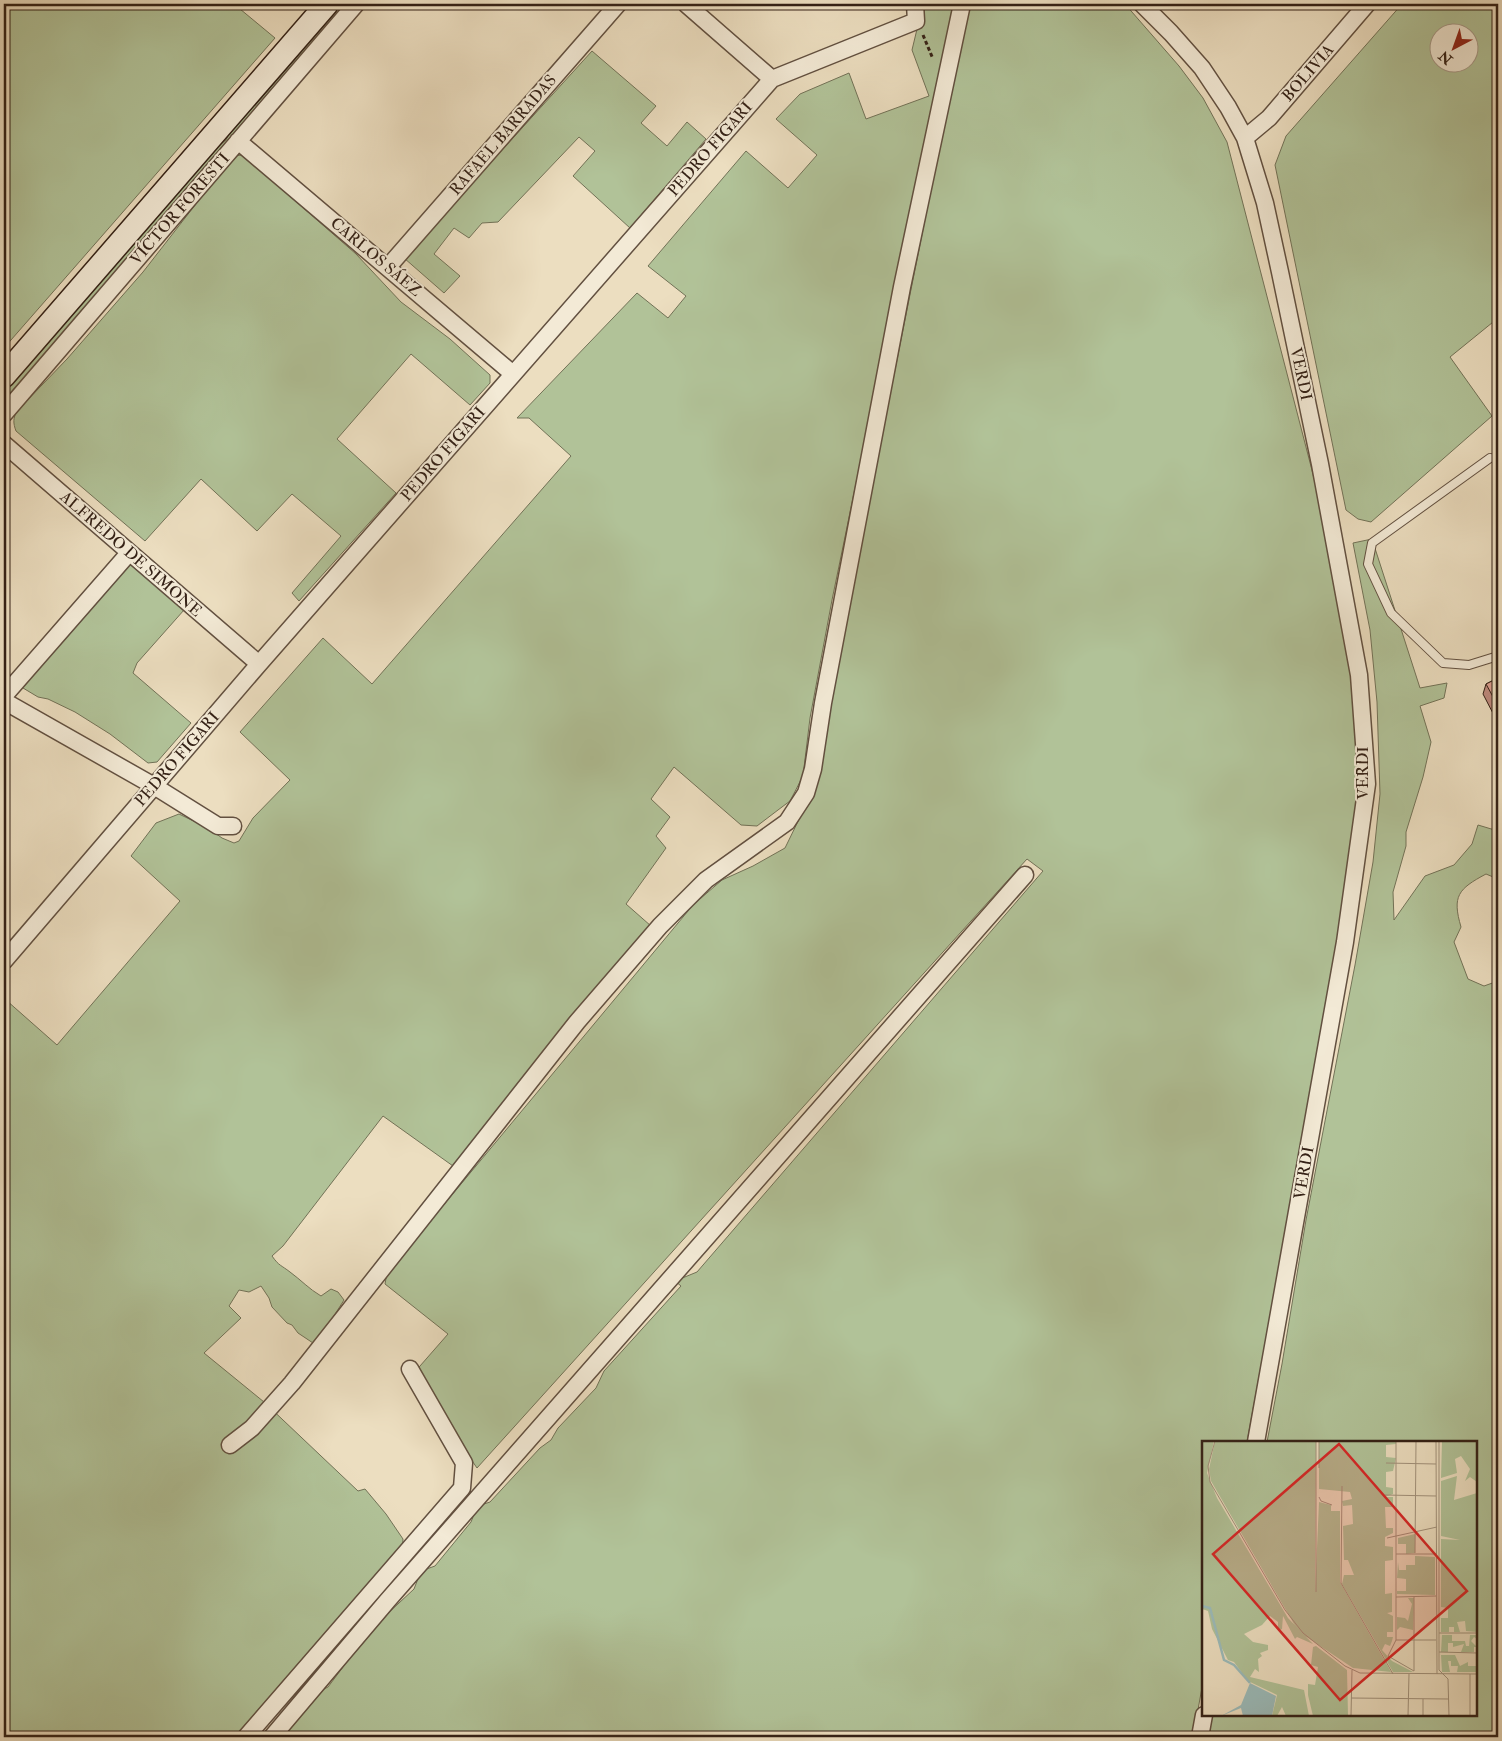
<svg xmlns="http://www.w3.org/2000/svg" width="1502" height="1741" font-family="'IM FELL Double Pica',serif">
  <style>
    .green { fill: #b1c298; stroke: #727257; fill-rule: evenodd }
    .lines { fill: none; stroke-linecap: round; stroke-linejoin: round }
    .lane-casing { stroke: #625040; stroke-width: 10 }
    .street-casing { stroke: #625040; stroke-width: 19 }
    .secondary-casing { stroke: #342116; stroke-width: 25 }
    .path { stroke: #342116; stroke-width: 3; stroke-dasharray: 4 2.5; stroke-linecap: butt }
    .lane { stroke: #f3ead6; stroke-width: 8 }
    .street { stroke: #f3ead6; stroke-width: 16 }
    .secondary { stroke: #f3ead6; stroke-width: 22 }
    .wall { fill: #be8a7e; stroke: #342116 }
    .building { fill: #dda092; stroke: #342116 }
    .labels { text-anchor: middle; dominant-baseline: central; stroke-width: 4; stroke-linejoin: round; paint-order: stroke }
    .street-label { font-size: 16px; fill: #342116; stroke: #f3ead6 }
    .inset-river { fill: none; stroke: #9bbbba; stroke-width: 2.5 }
    .inset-road { fill: none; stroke: #a2927c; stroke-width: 1 }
    .view { fill: #d62828; fill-opacity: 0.15; stroke: #d62828; stroke-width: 2.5 }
    .inset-edge { fill: none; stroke: #342116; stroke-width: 2.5 }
  </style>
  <rect width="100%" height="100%" fill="#ecdec0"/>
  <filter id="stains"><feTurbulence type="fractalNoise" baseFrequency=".004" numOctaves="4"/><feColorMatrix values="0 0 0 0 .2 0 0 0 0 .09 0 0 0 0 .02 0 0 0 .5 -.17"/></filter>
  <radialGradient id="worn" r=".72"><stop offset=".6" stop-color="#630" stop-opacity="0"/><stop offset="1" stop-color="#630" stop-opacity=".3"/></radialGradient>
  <path class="green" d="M4,4h230l41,34 -271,310z
    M338,4h11l-345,403v-17l151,-176 54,-60 17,-14 7,-15z
    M923,4h30l-18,96 -103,500 -22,118 -7,58 -13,25 -12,9 -21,16 -16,-1 -67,-58 -23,32 19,18 -14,19 10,12 -40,56 25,22 -198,240 -70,-50 -100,130 -11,10c7,10 9,9 18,16 11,8 19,17 31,24l10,-7 7,3 6,8 -24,38 -7,5 -15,-10 -6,-8 -5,-2 -15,-16 -3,-9 -8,-12 -12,6 -10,-2 -10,16 12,12 -37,35 60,49 94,89 7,-2 21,25 17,25 -1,14 -161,184h-237v-735l2,-2 51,45 123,-144 -49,-45 25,-33 23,-9 29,14 14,10 12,5 5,-2 14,-23 37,-38 -50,-48 83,-94 49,46 199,-228 -42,-38h-12l120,-125 31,25 18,-22 -38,-30 98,-115 42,37 29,-33 -41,-36 24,-25 49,-21 17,46 63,-23 -17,-46z
    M968,4h157l54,62 24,32 24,44 130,502 9,150 -119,648h-44v240l-10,55h-913l34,-43 14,-7 15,-20 10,-17 11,-10 20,-23 30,-28 7,-18 14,-5 36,-44 4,-10 6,-7 9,-3 50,-54 11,-8 7,-12 38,-40 8,-17 77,-85 -6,-5 22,-9 346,-401 -16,-12 -550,609 -64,-94 35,-40 -63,-50 2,-11 306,-368 29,-25 31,-14 32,-18 21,-43 29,-127 22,-118z
    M1402,4h96v314l-48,39 42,59 -121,106 -13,-3 -12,-9 -71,-345 11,-29zM1470,32v30h-30v-30z
    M592,51l64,55 -15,17 26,23 20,-24 19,17 -76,89 -57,-52 22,-25 -16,-14 -81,85 -16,1 -13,15 -15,-10 -20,26 26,22 -16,17 -40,-35z
    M241,155l5,3 110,96 45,48 49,37 40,36v8l-20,22 -59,-51 -74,85 59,54 -97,108 -7,-8 49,-57 -49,-42 -35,37 -56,-52 -56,62 -129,-110c-3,-8 -3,-13 1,-20l50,-52 76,-87 84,-108 9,-8z
    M1372,539l48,149 27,-5 -3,15 -24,8 11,36 -8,35 -17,55v14l-13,46 1,28 31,-44 29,-11 18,-21 6,-19 20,6v21l-1,3h1v24l-12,-5c-28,15 -34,22 -25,53l-7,15 14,37 16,7 14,-5v756h-290l4,-22h264v-273h-209l15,-78 24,-144 49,-255 18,-103 7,-68 -3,-92 -7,-72 -17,-87z
    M140,552l10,6 6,9 36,34 -55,62 -4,10 58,50 -34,39 -9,1 -38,-29 -35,-22 -27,-13 -10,-2 -20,-12z"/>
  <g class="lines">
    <g class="lane-casing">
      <path id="lane" d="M1490,458l-118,85 -4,21 23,49 52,50 26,2 29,-9"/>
    </g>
    <g class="street-casing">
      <path id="street" d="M686,4l86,75
        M1142,4l29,29 31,35 26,39 17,31 20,65 15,69 40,192 39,211 8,109 -22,158 -89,500
        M1245,138l24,-20 98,-114
        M238,141l275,233
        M388,267l230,-263
        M4,414l352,-410
        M4,444l255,220
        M4,696l125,-143
        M4,701l150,85 64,40h15
        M4,961l255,-297 513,-585 144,-58 -1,-17
        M230,1445l22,-17 40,-45 285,-361 83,-96 46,-46 81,-58 19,-29 7,-24 10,-66 79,-416 60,-283
        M246,1737l216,-249 2,-25 -54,-94
        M272,1737l116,-137 637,-725
        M1200,1737l4,-22"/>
    </g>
    <g class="secondary-casing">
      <path id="secondary" d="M4,376l323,-372"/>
    </g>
    <path class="path" d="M923,35l10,24"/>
    <use href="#lane" class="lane"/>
    <use href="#street" class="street"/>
    <use href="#secondary" class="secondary"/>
  </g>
  <path class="wall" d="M1498,678v45l-15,-29 3,-10z"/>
  <path class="building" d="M1498,678v28l-12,-22z"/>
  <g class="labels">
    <g class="street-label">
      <text transform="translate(1308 73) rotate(-49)">BOLIVIA</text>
      <text transform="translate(503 135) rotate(-49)">RAFAEL BARRADAS</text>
      <text transform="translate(710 149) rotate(-49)">PEDRO FIGARI</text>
      <text transform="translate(180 209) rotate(-49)">VÍCTOR FORESTI</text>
      <text transform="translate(376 257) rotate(40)">CARLOS SÁEZ</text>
      <text transform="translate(1301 374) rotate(78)">VERDI</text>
      <text transform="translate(443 454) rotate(-49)">PEDRO FIGARI</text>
      <text transform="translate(131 554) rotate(41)">ALFREDO DE SIMONE</text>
      <text transform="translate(177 759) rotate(-49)">PEDRO FIGARI</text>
      <text transform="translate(1363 773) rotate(-90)">VERDI</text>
      <text transform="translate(1304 1173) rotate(-80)">VERDI</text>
    </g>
  </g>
  <g transform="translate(1202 1441)">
    <rect width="275" height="275" fill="#ecdec0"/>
    <path d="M0,0h12l-7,32 10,25 71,120 25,26 -16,-7 -2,2 -12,-23 -1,13 -4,2v-9l-8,-6 -8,9 -18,9 9,8 15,3v5l-8,3 2,3 -4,3 1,13 -4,-3 -5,8 54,13 5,26h-23l-4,-9 -5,9h-5l5,-21 -29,-14 -14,-19 -6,-2 -16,-31 -4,-18 -6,-2zM13,0h101l-1,152 4,-91 12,3v6h9v71l51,90 -38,-4 -48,-32 -11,-12 -83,-143 -2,-12zM117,0h77v3l-10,1v12l10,1 -3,13 -7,1v15l7,1v6l-8,3h8v10h-8l1,21h7v5l-8,4v9l8,1v13l-8,1v33l7,-1v19l-5,1 6,3v16h-6v5h6l-1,4 -2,5 -5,-2 -3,6 10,11 21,11h-20l-51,-88 2,-9h10l-6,-15h-4l-1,-34 10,-2 -1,-19 -9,1 -1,-5 10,-2 -2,-7 -31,-3zM240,0h35v41l-7,-5 -5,4 5,-12 -9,-13 -6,3 2,14 -16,5zM255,35l-3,24 23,-7v139l-11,-1 -1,-10 -8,1 3,10h-6v-5h-5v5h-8v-14h7v-10l-7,-1v-68l19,1 -19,-4v-55zM213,93v19l-9,1v-10h-8v-6zM213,115l20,1v38l-38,-1v-3h9v-12l-9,-1 1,-16 1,8h7v-5h9zM206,157h6l-1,32 -13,-3 -3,3v-13l8,1 3,3 4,-17zM240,194h10v6h13l1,5h3l1,-11h7v4l-3,-2 -3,4 6,6h-3v5h-13l3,-8 -11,3v-4h-5v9h-7zM114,205l31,24 1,46h-35l-5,-21v-11l7,1 3,-18 -7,-2 2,-18zM239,214h14l5,11 8,-4v4h9v6h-20l1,-6h-7v-5h-3l2,11h-8z" fill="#b1c298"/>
    <path d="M48,242l26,13 -4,20h-29l-2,-8 -20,8 20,-11z" fill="#9bbbba"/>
    <path class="inset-river" d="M0,165l8,2 14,52 10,5 16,18"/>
    <path class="inset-road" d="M13,0l-7,25 2,16 75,128 18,23 42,33 15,7 117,1M114,0v151M117,0v27M194,0v199l-8,16 26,15M234,0l1,233M237,0v229l9,9 1,37M184,22l50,1M140,45l-1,97 52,91M183,54l51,1M117,56l2,4 11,4M185,97l50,-11M213,112l1,-112M194,113h40M194,156l40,-1M237,192h38M194,199h40M237,211l38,1M212,230v-75M268,233v42M149,257l98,1M149,275l1,-46M206,275l1,-42M221,275v-17"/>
    <path class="view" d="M137,3l128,147 -127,109 -127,-146z"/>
    <rect width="275" height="275" class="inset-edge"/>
  </g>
  <rect width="1502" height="1741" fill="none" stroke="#ecdec0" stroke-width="20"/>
  <rect x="5" y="5" width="1492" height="1731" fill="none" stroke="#342116" stroke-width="2.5"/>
  <rect x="10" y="10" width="1482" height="1721" fill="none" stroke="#342116"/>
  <g transform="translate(1454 48) rotate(221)"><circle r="24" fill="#f3ead6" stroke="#a79a89"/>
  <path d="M0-4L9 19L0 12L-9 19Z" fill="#8f2418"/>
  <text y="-8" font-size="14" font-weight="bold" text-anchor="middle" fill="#342116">N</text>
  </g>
  <rect width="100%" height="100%" filter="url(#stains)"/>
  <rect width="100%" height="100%" fill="url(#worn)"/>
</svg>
